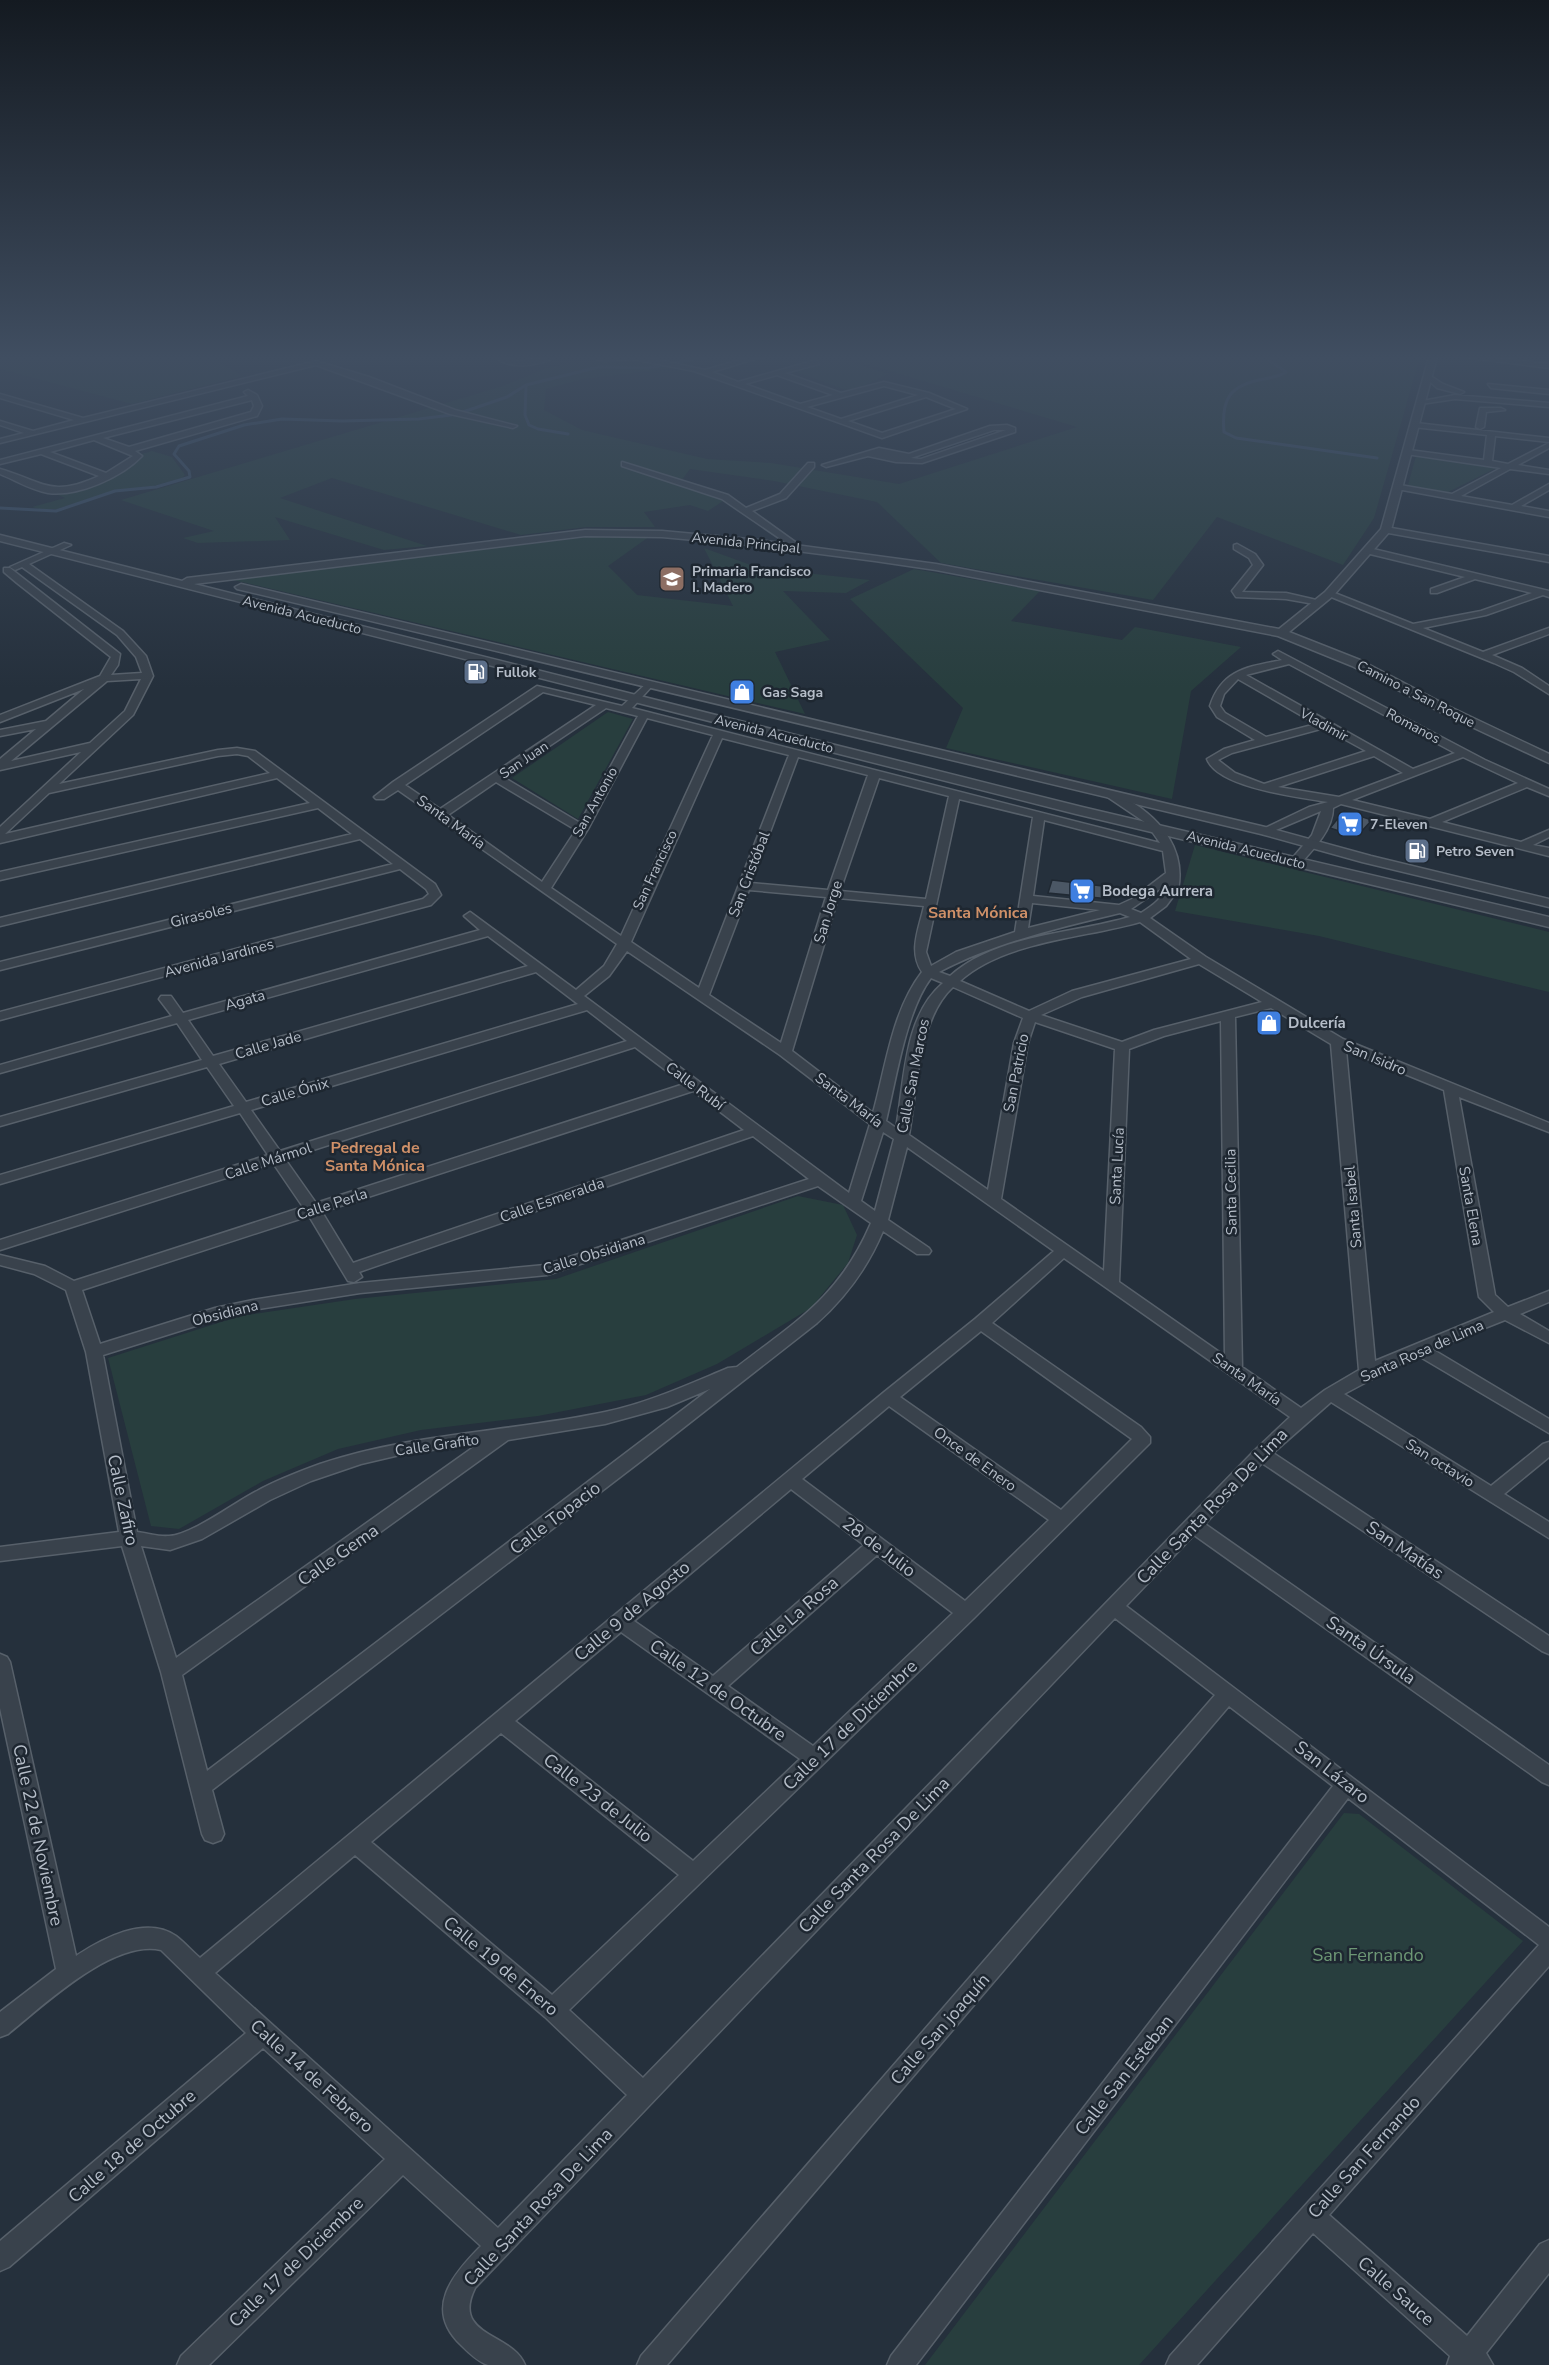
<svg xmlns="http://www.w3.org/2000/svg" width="1549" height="2365" font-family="'Nunito Sans',sans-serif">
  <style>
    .green { fill: #283e3e }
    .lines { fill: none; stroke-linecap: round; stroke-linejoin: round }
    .stream { stroke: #3a4d63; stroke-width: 3 }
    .building { fill: #4b5765; stroke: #202933; stroke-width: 1.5 }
    .minor-casing { stroke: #57606a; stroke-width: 3 }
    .tertiary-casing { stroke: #57606a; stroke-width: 3 }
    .minor { fill: #39424c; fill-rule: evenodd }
    .tertiary { fill: #39424c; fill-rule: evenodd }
    .labels { text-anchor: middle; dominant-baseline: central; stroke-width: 5; stroke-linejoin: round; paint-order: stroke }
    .far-street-label { font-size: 14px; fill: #b5bdc8; stroke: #1e2731 }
    .far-poi-label { font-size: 14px; font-weight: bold; fill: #b5bdc8; stroke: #1e2731; text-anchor: start }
    .street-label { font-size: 15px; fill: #b5bdc8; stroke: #1e2731 }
    .poi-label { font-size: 15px; font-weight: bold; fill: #b5bdc8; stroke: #1e2731; text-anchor: start }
    .neighbourhood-label { font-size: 16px; font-weight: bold; fill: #cf9068; stroke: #1e2731 }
    .near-street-label { font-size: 18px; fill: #b5bdc8; stroke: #1e2731 }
    .near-park-label { font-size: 18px; fill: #6d9775; stroke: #1e2731 }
  </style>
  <rect width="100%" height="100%" fill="#25303c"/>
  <path class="green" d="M0,357h216l-2,1 28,18 -110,28 -132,-35z
    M843,357h577l-46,161 -31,47 -126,-48 -64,83 -212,-37 -64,-61 -103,-21 -84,-12 -12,16 48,14 -18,12 -18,-6 -46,7 11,15h-69l-65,8 -189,-57 -52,20 147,48 -43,4 -109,-33 15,23 -92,3 -15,-5 31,-7 -93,-31 382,-114 44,-18 29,-6 59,-3 37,9 -90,11 -36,10 -2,21 38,20 125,29 64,4 128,21 178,-57z
    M842,359l46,15 -27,13 -15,3 -52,-19z
    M152,451l20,6 13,18 -3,3 -28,8 -38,4 -59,19h-18l-7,-2 33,-9 -11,-5 51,-17 33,-21z
    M1416,456l77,10 3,2 -50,25 -38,-8z
    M606,535l44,1 -42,30 29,29 96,11 -29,-58 55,20 111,12 -24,13 -63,-2 47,49 -55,12 30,62 -576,-135z
    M914,569l126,22 -29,30 111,19 13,-13 106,20 -50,44 -19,108 -226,-51 17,-40 -113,-109z
    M608,712l25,7 -55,100 -66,-41z
    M1195,845l354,87v60l-230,-56 -144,-25z
    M798,1196l45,9 14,30 -9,28 -37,45 -94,56 -71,31 -108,21 -117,14 -83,19 -75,32 -84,48 -28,-3 -43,-168 132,-42 115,-17 201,-20z
    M1344,1813l15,1 164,127 -384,424h-214z"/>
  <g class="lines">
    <path class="stream" d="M1272,357l-2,4 16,11c-7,5 -14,5 -22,7 -34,6 -43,19 -40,53l12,6 141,20
      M463,412l44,-15 19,-12
      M568,434l-30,-5 -9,-4 -4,-10 1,-30 73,-18 49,1 56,-11
      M0,508l56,3 59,-20 41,-4 34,-10 -1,-6 -15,-17 5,-8 65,-21 38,-6 60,2 77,-2 32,-4"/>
  </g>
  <path class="building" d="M1344,811l28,9 -12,13 -12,1 -18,-6z
    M1052,880l59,7 -1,12 -62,-6z"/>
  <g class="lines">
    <g class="minor-casing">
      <path id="minor" d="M495,357l23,4 37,-4c-17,9 -44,13 -60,0z
        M589,357h56l60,13 45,-13h11l-49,15 26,10 78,-22 3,4 -34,9 56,20 43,-11 45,11 38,16 -85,29 -188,-67 -61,-12 -29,2zM777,375l56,20 -33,9 -55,-20zM884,386l34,9 -77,24 -34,-12zM926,397l30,12 -74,24 -34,-12z
        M1462,357h24l63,7v4z
        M316,361l53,16 86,33 62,16 -4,2 -63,-14 -134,-49 -316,78v-4l24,-6 -24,-8v-4l33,10 41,-11 -74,-22v-4l83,24z
        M1429,375l14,9 21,8 -4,2 -23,-6 -12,-11z
        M1488,384l61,6v4l-58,-6z
        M248,390l9,5 5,11 -5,10 -122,35 7,5c-20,21 -64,41 -94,37 -17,-3 -33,-13 -48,-19v-5c44,13 51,29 99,7l-58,-22 -41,10v-4l248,-64 -4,-4zM252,400l2,6 -3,6 -122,35 -26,-9zM94,440l39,16 -27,17 -56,-21z
        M1455,395l94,8v4l-94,-8 -34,5 -4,-2z
        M1480,408h21l4,2 -19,2 -2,15 -4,2 -4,-2z
        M1416,423l133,15v4l-54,-6 -3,25 16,3 41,-21v5l-31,17 31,5v4l-39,-5 -49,27 51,9 37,-21v6l-28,16 28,5v6l-152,-28v-4h3l52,9 49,-26 -95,-14 -1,-2 4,-2 75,10 3,-25 -74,-8 -1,-2z
        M1007,425l8,3v4l-93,31 -26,-1 -28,-6 -42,11 -4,-2 57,-17 30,6 81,-28zM994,430h12l-85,29 -10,-1z
        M622,462l106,33 18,13 34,-14 28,-31h6v4l-28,31 -34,13 53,38 -7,2 -76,-52 -100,-33z
        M1386,527l163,29v6l-166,-30v-4z
        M64,543l7,2 -42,19 94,67 23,25 7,20 -20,39 -74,69 159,-34 19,-2 18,3 180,133 6,11 -10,10 -431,115v-8l423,-113 6,-5 -3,-5 -26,-20 -400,101v-8l393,-98 -33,-25 -360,87v-8l352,-84 -34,-26 -318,72v-8l310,-69 -33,-25 -277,65v-16l81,-75 -81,18v-11l36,-30 -36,7v-6l46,-9 38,-32 -84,33v-7l100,-39 11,-19 -94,-74 -13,-11v-4h6l110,86 -2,11 -7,10 31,-2 -6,-16 -19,-22 -95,-68 -7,3 -5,-3zM141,679l-16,32 -35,32 -79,18 96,-80zM237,754l11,2 22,17 -265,61 44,-41 169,-37z
        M1237,544l18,10 8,11 -21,27 44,1 39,9 -5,3 -34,-6 -50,-2 -4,-6 21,-26 -4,-7 -15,-9v-4z
        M1369,548l180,43v6l-6,-2 -57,20 -63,13 60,24 66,-24v6l-57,21 30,13 27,18v8l-35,-22 -20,-9 -170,-69 8,-2 81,32 68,-13 51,-18 -57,-14 -38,14h-6v-4l34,-12 -99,-24v-4z
        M1278,651l207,109 64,29v7l-22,-9 -85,35 79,20 28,-12v7l-16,8 16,3v8l-208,-52 -8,4c0,21 -19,41 -33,56h-8l-2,-3 22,-26 9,-24 -52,22h-8l-2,-2 50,-24 19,-5c-29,-5 -110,-14 -121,-43l17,-10 31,-9 -38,-23 -7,-11c12,-37 38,-39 72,-46l-9,-6zM1289,664l166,89 -42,16 -167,-94zM1238,679l78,45 -50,13 -41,-24 -5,-7 4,-12zM1324,728l42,23 -102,33 -29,-11 -17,-13 14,-7zM1374,756l29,17 -64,24 -61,-10zM1463,757l55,26 -88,36 -78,-19z
        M648,682l5,3 -21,23 528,135 -14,-20 -40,-27 2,-2c8,-2 15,3 22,7 32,19 56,50 48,89l-12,16 -16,12 56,39 137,82 206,84v9l-90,-35 36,198 13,12 41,-16v11l-29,12 29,17v12l-44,-23 -73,29 117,70v14l-132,-78 -73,39 147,92 52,-42 6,-2v15l-45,37 45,28v16l-218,-136 -58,51 276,183v18l-7,-3 -280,-188 -57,61 344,241v20l-7,-3 -348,-247 -68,71 423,321v39l-220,249 138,121 73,-92 9,-4v33l-63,80 7,12h-46l3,-9 -137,-123 -116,132h-31l4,-9 369,-411 -191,-147 -432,567h-29l4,-9 442,-570 -104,-80 -562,659h-30l4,-9 574,-661 -100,-77 -640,670c-24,49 37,44 50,77 -11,0 -27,0 -37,0 -10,-3 -20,-13 -27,-20 -38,-36 -8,-71 20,-99l-78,-71 -194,190h-32l4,-9 204,-197 -122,-111 -254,219 -9,4v-30l246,-208 -85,-83c-48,-11 -117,55 -153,84l-8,3v-25l56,-43 -56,-261v-54l7,3 3,5 66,294c26,-17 69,-41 100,-20 8,6 16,15 24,22l683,-565 92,-74 79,-68 -147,-104 -19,73 41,28 2,3 -2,3h-12l-34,-23c-15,36 -37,66 -66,92l-176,138 -429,329 12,44 -3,6 -8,3 -8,-3 -3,-6 -41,-162 -39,-126 -122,15v-14l119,-15 -33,-180 -20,-62 -32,-16 -34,-9v-10l45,11 29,15 229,-74 -30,-44 -273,87v-10l268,-85 -28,-42 -240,71v-9l234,-69 -27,-39 -207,59v-9l202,-57 -25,-37 -177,50v-8l172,-49 -13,-17 2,-3h10l12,17 297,-83 -16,-14 6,-4 106,78 28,-24 13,-22 -219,-154 -14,9h-8l-2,-2 19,-15 144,-96 85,20zM543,692l53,13 -156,104 -35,-24zM606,708l32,8 -58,107 -77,-46zM647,718l66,17 -92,201 -70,-48 37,-59zM722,738l67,17 -90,233 -68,-46zM798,757l70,18 -40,115 -77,-7zM879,778l70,18 -23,103 -86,-8zM496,782l80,48 -34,52 -94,-67zM959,799l74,18 -18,115 -59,20 -25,14 -5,-14zM1044,820l119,31 3,22 -34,26 -13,6 -86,-9zM1167,884c-2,13 -15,22 -26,29l-10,-4zM749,890l77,7 -45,146 -72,-48zM838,898l86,8c-5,23 -16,45 -2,66 -30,39 -36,94 -49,141l-81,-62zM1032,903l68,7 -72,18zM1120,913l10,4c-58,17 -133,17 -180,59l-11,-4c57,-30 119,-44 181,-59zM1140,922l51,37 -119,32 -43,20 -69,-30c44,-40 125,-43 180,-59zM488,936l40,30 -315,90 -25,-36zM627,951l153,104 90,69 -21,69 -265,-197 25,-20zM1199,964l63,38 -108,28 -32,12 -81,-27 41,-18zM536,972l42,32 -332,98 -27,-38zM931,978l12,5c-40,34 -38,97 -47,145l-10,-7c10,-41 20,-110 45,-143zM953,987l70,31 -9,25 -26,147 -79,-55c8,-45 9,-116 44,-148zM1271,1008l60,36 28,326 -34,20 -24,18 -59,-41 -7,-350zM587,1010l40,31 -347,110 -29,-41zM1221,1021l4,335 -106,-74 10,-233 35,-13zM1035,1022l80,27 -11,222 -103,-72 27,-156zM635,1047l49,37 -368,119 -31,-44zM1346,1050l98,40 35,207 15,15 -119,49zM693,1091l51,39 -391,133 -31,-51zM883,1132l11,7 -19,72 -14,-10zM753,1136l56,43 -264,86 -185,18 -107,17 -38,8 -115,36 -18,-54 227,-74 39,65 6,1 8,-5 -3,-5zM818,1186l53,37c-32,74 -73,97 -134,144l-9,1c-41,17 -80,35 -123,44 -95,20 -193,21 -285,52 -22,8 -43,16 -63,27 -22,11 -65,44 -88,45 -10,1 -22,-3 -32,-4l-34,-177 121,-38 29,-7 107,-17 187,-18zM1064,1258l226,159 -35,33 -612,628 -74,-68 405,-392 176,-175v-6l-9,-10 -149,-104zM981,1331l151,108 -71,71 -161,-113zM710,1389l-503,382 -25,-96 326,-235 97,-16 62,-17zM889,1406l160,114 -84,81 -163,-122zM478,1444l-302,214 -35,-112 29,4 32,-11 68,-39 41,-19 50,-17 47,-11zM791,1489l73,56 -151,131 -79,-55zM877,1555l76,58 -140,133 -85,-60zM621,1632l179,127 -107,102 -178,-140zM501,1733l178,142 -127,120 -181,-153zM355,1855l190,162 82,78 -129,133 -283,-255z"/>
    </g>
    <g class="tertiary-casing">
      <path id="tertiary" d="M1429,357h8l-46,173 -58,66 -44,36 71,28 88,46 101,48v9l-109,-51 -88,-46 -74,-30 -342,-66 -61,-9 -116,-15 -97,-9 -77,-1 -391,48 888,223 467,110v10l-473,-113 -1076,-273v-6l182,46 5,-3 398,-48 77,1 97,9 177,24 343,65 46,-37 56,-63z
        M241,584l1024,243 106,29 178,43v8l-187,-45 -101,-28 -1024,-245 -2,-2z"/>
    </g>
    <use href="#minor" class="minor"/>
    <use href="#tertiary" class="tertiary"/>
  </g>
  <linearGradient id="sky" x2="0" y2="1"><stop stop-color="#141a21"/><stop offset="0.52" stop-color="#404e61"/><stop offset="1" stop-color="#404e61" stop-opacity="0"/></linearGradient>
  <rect width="1549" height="688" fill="url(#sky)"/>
  <defs>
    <g id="school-square" transform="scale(1.35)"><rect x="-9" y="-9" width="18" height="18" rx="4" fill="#8d6e63" stroke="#1e2731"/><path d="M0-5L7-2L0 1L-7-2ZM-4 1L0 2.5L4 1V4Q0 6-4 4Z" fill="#fff"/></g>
    <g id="fuel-square" transform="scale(1.35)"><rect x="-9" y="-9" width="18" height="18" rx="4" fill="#5c6f8a" stroke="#1e2731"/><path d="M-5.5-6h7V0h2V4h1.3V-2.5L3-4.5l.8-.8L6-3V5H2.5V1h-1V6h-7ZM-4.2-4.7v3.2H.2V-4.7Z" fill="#fff"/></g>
    <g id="shop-square" transform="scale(1.35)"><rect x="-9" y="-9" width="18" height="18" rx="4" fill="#3f7fe0" stroke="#1e2731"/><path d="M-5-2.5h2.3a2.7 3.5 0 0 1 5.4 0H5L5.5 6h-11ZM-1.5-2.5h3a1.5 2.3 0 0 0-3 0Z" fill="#fff"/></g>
    <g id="supermarket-square" transform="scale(1.35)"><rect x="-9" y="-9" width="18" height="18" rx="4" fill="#3f7fe0" stroke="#1e2731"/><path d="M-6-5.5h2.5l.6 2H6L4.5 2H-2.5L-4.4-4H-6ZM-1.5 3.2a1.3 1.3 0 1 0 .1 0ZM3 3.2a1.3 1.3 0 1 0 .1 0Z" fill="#fff"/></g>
  </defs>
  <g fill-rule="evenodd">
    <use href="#school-square" x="672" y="579"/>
    <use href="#fuel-square" x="476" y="672"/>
    <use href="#shop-square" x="742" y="692"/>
    <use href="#supermarket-square" x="1350" y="824"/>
    <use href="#fuel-square" x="1417" y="851"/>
    <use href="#supermarket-square" x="1082" y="891"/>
    <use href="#shop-square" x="1269" y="1023"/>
  </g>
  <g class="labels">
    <g class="far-street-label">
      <text transform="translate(746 543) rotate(6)">Avenida Principal</text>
      <text transform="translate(302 615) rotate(14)">Avenida Acueducto</text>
      <text transform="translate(1416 694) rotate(27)">Camino a San Roque</text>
      <text transform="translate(1324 725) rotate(29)">Vladimir</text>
      <text transform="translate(1413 726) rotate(28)">Romanos</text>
      <text transform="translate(774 734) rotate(14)">Avenida Acueducto</text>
      <text transform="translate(524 760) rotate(-34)">San Juan</text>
      <text transform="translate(595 802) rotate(-61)">San Antonio</text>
      <text transform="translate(1246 850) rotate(14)">Avenida Acueducto</text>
      <text transform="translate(655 870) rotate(-65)">San Francisco</text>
    </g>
    <g class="far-poi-label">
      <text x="692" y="571">Primaria Francisco<tspan x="692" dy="16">I. Madero</tspan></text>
      <text x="496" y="672">Fullok</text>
      <text x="762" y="692">Gas Saga</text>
      <text x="1370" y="824">7-Eleven</text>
      <text x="1436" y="851">Petro Seven</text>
    </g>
    <g class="street-label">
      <text transform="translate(451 822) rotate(36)">Santa María</text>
      <text transform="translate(749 874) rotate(-69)">San Cristóbal</text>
      <text transform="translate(828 912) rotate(-73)">San Jorge</text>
      <text transform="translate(201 915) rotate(-14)">Girasoles</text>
      <text transform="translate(219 958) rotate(-15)">Avenida Jardines</text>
      <text transform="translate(245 1000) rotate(-16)">Agata</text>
      <text transform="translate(268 1045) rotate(-16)">Calle Jade</text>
      <text transform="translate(1375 1058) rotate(23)">San Isidro</text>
      <text transform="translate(1016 1073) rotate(-79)">San Patricio</text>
      <text transform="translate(913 1076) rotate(-79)">Calle San Marcos</text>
      <text transform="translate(695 1086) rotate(37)">Calle Rubí</text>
      <text transform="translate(295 1092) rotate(-16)">Calle Ónix</text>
      <text transform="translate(849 1100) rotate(37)">Santa María</text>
      <text transform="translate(268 1161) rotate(-18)">Calle Mármol</text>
      <text transform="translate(1117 1166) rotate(-87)">Santa Lucía</text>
      <text transform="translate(1231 1192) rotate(-91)">Santa Cecilia</text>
      <text transform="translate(552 1200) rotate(-19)">Calle Esmeralda</text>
      <text transform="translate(332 1204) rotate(-18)">Calle Perla</text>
      <text transform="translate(1471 1206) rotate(80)">Santa Elena</text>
      <text transform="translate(1353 1207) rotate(-95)">Santa Isabel</text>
      <text transform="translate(594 1254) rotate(-17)">Calle Obsidiana</text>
      <text transform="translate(225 1313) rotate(-14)">Obsidiana</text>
      <text transform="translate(1422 1351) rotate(-24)">Santa Rosa de Lima</text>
      <text transform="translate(1247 1379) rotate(35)">Santa María</text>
      <text transform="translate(437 1445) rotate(-8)">Calle Grafito</text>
      <text transform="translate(975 1459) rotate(36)">Once de Enero</text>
      <text transform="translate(1440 1463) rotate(32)">San octavio</text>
    </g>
    <g class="poi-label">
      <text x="1102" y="891">Bodega Aurrera</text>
      <text x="1288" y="1023">Dulcería</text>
    </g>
    <g class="neighbourhood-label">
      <text x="978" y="913">Santa Mónica</text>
      <text x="375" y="1148">Pedregal de<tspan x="375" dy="18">Santa Mónica</tspan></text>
    </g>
    <g class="near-street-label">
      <text transform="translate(123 1500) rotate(78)">Calle Zafiro</text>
      <text transform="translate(1212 1506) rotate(-46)">Calle Santa Rosa De Lima</text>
      <text transform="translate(555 1518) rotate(-37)">Calle Topacio</text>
      <text transform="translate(879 1547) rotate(37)">28 de Julio</text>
      <text transform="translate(1405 1550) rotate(34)">San Matías</text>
      <text transform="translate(338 1555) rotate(-35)">Calle Gema</text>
      <text transform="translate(632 1611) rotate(-40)">Calle 9 de Agosto</text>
      <text transform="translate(794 1616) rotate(-41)">Calle La Rosa</text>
      <text transform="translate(1371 1650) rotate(35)">Santa Úrsula</text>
      <text transform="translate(718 1690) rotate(35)">Calle 12 de Octubre</text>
      <text transform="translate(850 1725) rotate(-44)">Calle 17 de Diciembre</text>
      <text transform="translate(1332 1772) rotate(38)">San Lázaro</text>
      <text transform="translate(598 1798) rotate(38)">Calle 23 de Julio</text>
      <text transform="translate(38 1835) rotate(78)">Calle 22 de Noviembre</text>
      <text transform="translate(874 1855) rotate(-46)">Calle Santa Rosa De Lima</text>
      <text transform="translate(501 1966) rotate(40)">Calle 19 de Enero</text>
      <text transform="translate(940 2029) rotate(-49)">Calle San joaquín</text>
      <text transform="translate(1124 2075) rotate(-52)">Calle San Esteban</text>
      <text transform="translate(312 2076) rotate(42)">Calle 14 de Febrero</text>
      <text transform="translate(132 2146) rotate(-41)">Calle 18 de Octubre</text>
      <text transform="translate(1364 2157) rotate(-48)">Calle San Fernando</text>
      <text transform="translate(538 2207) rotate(-47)">Calle Santa Rosa De Lima</text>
      <text transform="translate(296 2262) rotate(-44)">Calle 17 de Diciembre</text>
      <text transform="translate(1396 2291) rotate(41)">Calle Sauce</text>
    </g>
    <g class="near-park-label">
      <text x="1368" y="1955">San Fernando</text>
    </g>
  </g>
</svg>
